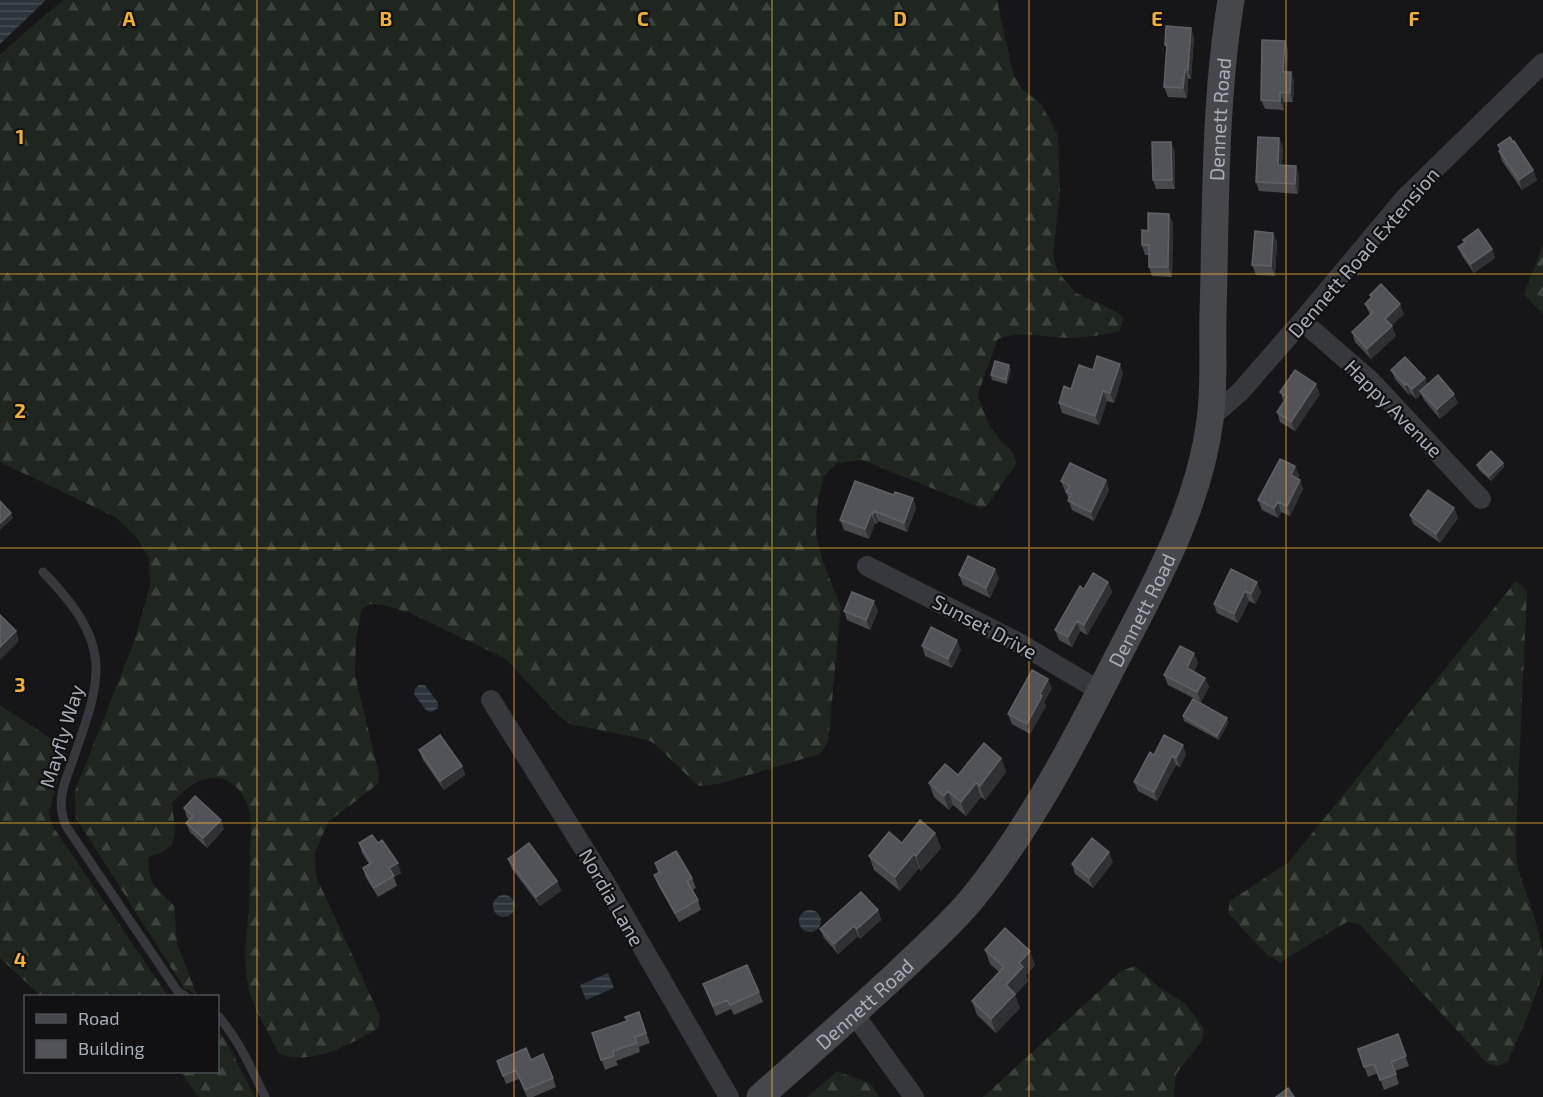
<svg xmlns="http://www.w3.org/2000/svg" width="1543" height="1097" font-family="'Exo 2',sans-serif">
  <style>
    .forest { fill: url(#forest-firs) }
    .water { fill: url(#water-rules) }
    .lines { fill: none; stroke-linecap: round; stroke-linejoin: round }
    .lane { stroke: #37383d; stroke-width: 9 }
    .street { stroke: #37383d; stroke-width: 20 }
    .secondary { stroke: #45474d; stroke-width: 27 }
    .wall { fill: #47494d }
    .shaded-wall { fill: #2f3033 }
    .building { fill: #525359; stroke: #5f6168; stroke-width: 1.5 }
    .grid { fill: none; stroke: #f2b134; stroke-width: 1.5; stroke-opacity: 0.55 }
    .labels { text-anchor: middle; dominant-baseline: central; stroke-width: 4.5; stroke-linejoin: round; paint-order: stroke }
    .street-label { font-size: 20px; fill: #a8adb8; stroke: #111113 }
    .grid-label { font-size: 20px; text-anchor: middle; font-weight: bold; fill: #f2b134; stroke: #111113; stroke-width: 4.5; stroke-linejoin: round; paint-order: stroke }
  </style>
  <defs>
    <pattern id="forest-firs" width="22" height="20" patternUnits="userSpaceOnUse" patternTransform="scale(1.5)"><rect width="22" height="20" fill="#1e261f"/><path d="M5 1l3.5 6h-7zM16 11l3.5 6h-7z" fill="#3c433d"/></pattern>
    <pattern id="water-rules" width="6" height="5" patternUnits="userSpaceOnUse" patternTransform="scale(1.5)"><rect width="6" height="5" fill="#2c353c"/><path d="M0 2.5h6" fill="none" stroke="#485056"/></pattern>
  </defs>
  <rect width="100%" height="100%" fill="#161618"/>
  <path class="forest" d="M64,0h933l16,73 9,16 19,15 17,31 2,58 -7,61 4,17 19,22 41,19 7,7 -5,12c-16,4 -35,7 -51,7 -23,-1 -48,-8 -70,1l-20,54c1,12 14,39 23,48 8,8 15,11 15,23l-30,43 -5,1 -119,-48 -25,3 -14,14 -6,30 -1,26 7,29 18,45 -13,135 -8,12 -102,30 -20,2 -43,-42 -7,-4 -78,-16 -10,-7 -54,-58 -96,-46 -26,-8 -14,-1 -8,5 -6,30 -1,36 24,99 -1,10 -50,38 -13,31 1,23 64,140 -2,12c-28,17 -66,38 -99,26 -11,-23 -29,-49 -32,-75 -4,-25 0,-49 2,-73 1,-19 1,-37 1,-56 1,-13 2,-28 -1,-41 -3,-12 -13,-26 -26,-30 -22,-5 -37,9 -51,24 1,13 8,38 -6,47 -6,4 -13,4 -18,8 1,33 8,26 26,48l3,38 20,51 -13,-7 -108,-170 -1,-27 59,-149 16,-56 -1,-28 -11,-19 -21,-21 -117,-56v-407l40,-36z
    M1543,245v69l-19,-20z
    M1516,581l11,10 -11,240c0,12 -1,25 2,37 9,31 25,64 25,97 -3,28 -24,69 -35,96 -7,6 -13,5 -21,2l-128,-139 -12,-2 -67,40 -13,-7 -39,-42 2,-12 59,-39z
    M0,705l61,40 4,7 -16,61 3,12 116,171h-127l-41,-38z
    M1135,966l25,22 26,16 18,25 -2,12 -26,33 -2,23h-191l138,-126z
    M218,1031l7,8 30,58h-56l-19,-25h38z
    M837,1071l34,13 8,13h-72z"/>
  <path class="water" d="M0,0h46l-46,44z
    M419,685h6l13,18v5l-7,4 -5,-2 -12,-16 1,-5z
    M493 906a11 11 0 1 1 22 0a11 11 0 1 1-22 0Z
    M799 921a11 11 0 1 1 22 0a11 11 0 1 1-22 0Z
    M608,973l6,15 -28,12 -6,-15z"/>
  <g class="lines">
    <path class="lane" d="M43,572c73,75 59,105 27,196 -8,20 -13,37 -4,58l112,166 7,4
      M218,1016c21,24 33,52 47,81"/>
    <path class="street" d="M1302,321l69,60 110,118
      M1210,418l30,-26 62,-71 103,-123 138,-135
      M867,566l154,78 79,47
      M491,700l112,179 126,218
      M854,1014l60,83"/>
    <path class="secondary" id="s1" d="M760,1097c47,-42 94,-83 140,-126 24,-23 50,-46 71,-71 59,-72 104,-159 146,-242 39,-75 82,-152 93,-238 5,-35 2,-72 3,-107 3,-104 1,-210 18,-313"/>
  </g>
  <path class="wall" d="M1194,37l-3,42h-3l-1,19 -19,-1 -4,-10 3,-37 -2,-5z
    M1285,41l3,10 -1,21h4l3,10 -1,20h-9v8l-19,-1 -4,-9z
    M1279,138l4,9 -1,18 17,11 -1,18 -39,-3 -3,-9z
    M1498,145l35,25 4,10 -15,10 -20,-29 -3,-10 1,-1z
    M1175,152v37h-19l-3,-9z
    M1173,223l-1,54 -20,-1 -3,-9v-12h-4l-3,-10z
    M1273,233l4,9 -2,34 -19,-1 -4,-10z
    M1463,240l29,9 3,9 -21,15 -12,-17 -4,-9 6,-4z
    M1370,295l34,19 -13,12 5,10 -25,23 -16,-17 -3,-10 18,-17 -5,-11 6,-6z
    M1009,365l2,5 -4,14 -15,-4 -1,-5z
    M1093,370l30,3 -9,30 -7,-2 -8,24 -37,-12 -3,-10 12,-14z
    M1391,370l34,8 2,6 31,19 -18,16 -16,-19 -3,-6 -5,5 -6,-6 -1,2 -14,-16z
    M1280,392l40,2 -25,37 -15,-9 -3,-10 7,-10z
    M1503,463l1,4 -13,14 -12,-11 -2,-5z
    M1295,466l4,10 -1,2 5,11 -13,27 -9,-4 -3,6 -16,-8 -4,-10z
    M1106,480l3,10 -15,31 -22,-11 -6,-18 -1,-1 -4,-10z
    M894,495l19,3 3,10 -9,24 -29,-11 -1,3 -2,-1 -6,16 -25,-9 -4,-10z
    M1454,508l4,10 -18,25 -27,-19 -3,-9z
    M1231,569l30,23 -6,12 -6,-3 -11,22 -21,-10 -3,-9z
    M959,575l40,3 -9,20 -27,-13z
    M1108,582l4,10 -25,43 -7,-4 -8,16 -13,-7 -4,-10 29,-41z
    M844,611h34l-8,19 -23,-10z
    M922,646l39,4 -9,18 -27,-12z
    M1198,663l-4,8 11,7 4,9 -8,15 -33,-17 -4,-10z
    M1052,688l-8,14 2,4 -16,28 -18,-10 -4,-10z
    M1183,716l44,2 1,5 -9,17 -35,-19z
    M419,750l43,16 3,9 -21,15 -21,-30z
    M1186,754l-6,13 -4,-2 -19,36 -19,-10 -4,-9 20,-27z
    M1001,758l5,14 -21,28 -4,-3 -15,19 -13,-11 -4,5 -15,-13 -5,-14 29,-8z
    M184,808l40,21 -17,19 -17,-16 -4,-9 3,-3 -2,-2z
    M935,833l6,15 -20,23 -2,-3 -19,23 -26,-21 -5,-14 33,-13z
    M359,843h19l23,30 -7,4 3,9 -19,11 -12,-19 -3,-10 6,-4 -7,-11z
    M508,859l49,22 4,10 -21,15 -28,-37z
    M1113,862l-20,26 -18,-14 -3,-10z
    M655,863l37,15 4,10 -4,2 6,10 3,10 -22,12 -21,-37 -4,-10 4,-2z
    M878,910l3,10 -21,19 -2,-3 -20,18 -14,-16 -4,-9z
    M985,950l50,15 -9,10 2,6 -13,14 5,13 -24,25 -19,-18 -5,-14 27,-29 -9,-8z
    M703,984l56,8 4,10 -29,13 -3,-6 -15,7z
    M639,1012l11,31 -11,4 1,5 -24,9 2,4 -13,5 -13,-37 35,-12z
    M1398,1034l11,32 -14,5 4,13 -15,6 -6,-17 -10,4 -10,-28z
    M531,1060l22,18 3,9 -23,10h-6l-8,-18 -13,5 -9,-23z"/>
  <path class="shaded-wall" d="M1191,28l3,9 -3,42 -3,-9z
    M1285,41l3,10 -2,31 -3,-10z
    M1185,70l3,9 -1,19 -4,-10z
    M1291,72l3,10 -1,20 -3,-9z
    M1280,92l4,10v8l-4,-9z
    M1279,138l4,9 -2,28 -3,-10z
    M1171,142l4,10v37l-3,-9z
    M1296,166l3,10 -1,18 -3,-10z
    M1533,170l4,10 -15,10 -3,-10z
    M1169,214l4,9 -1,54 -4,-10z
    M1273,233l4,9 -2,34 -4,-10z
    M1492,249l3,9 -21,15 -3,-9z
    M1400,304l4,10 -15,14 -4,-9z
    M1392,326l4,10 -25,23 -4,-10z
    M1120,364l3,9 -9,30 -4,-10z
    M1009,365l2,5 -4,14 -1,-4z
    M1425,378l3,10 -8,3 1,3 -5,5 -4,-10z
    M1316,384l4,10 -25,37 -4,-9z
    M1407,384l3,9 -1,2 -4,-10z
    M1103,391l4,10 -8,24 -4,-9z
    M1454,394l4,9 -18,16 -3,-10z
    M1503,463l1,4 -13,14 -2,-5z
    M1295,466l4,10 -5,9 -3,-10z
    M1106,480l3,10 -15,31 -3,-9z
    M1300,480l3,9 -13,27 -3,-10z
    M913,498l3,10 -9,24 -3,-9z
    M1278,502l3,10 -3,6 -4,-10z
    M1454,508l4,10 -18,25 -4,-9z
    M874,511l4,10 -1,3 -4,-10z
    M11,513l2,5 -13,12v-7z
    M871,514l4,9 -6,16 -4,-10z
    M995,569l4,9 -9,20 -4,-10z
    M1108,582l4,10 -25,43 -3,-10z
    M1257,582l4,10 -6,12 -4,-10z
    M1245,591l4,10 -11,22 -4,-9z
    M874,601l4,10 -8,19 -4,-10z
    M1077,621l3,10 -8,16 -4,-10z
    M16,631l3,10 -19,19v-13z
    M957,640l4,10 -9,18 -4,-9z
    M1194,653l4,10 -8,15 -3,-10z
    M1205,678l4,9 -8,15 -4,-10z
    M1048,679l4,9 -8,14 2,4 -16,28 -3,-10 13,-30z
    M1227,718l1,5 -9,17 -2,-4z
    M1183,745l3,9 -6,13 -4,-9z
    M1172,756l4,9 -19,36 -3,-9z
    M1001,758l5,14 -21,28 -5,-14z
    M462,766l3,9 -21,15 -4,-9z
    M976,783l5,14 -15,19 -5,-14z
    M948,791l5,14 -4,5 -5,-14z
    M221,820l3,9 -17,19 -4,-10z
    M935,833l6,15 -20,23 -5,-15z
    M1109,852l4,10 -20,26 -4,-10z
    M914,854l5,14 -19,23 -5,-14z
    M398,863l3,10 -7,4 -5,-9z
    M557,881l4,10 -21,15 -4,-9z
    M878,910l3,10 -21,19 -3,-10z
    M854,926l4,10 -20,18 -4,-10z
    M1030,951l5,14 -9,10 2,6 -13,14 5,13 -24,25 -5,-14 15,-34 13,-22z"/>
  <path class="building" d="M1166,26l25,2 -3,42h-3l-2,18 -19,-1 3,-42h-2z
    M1262,40l23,1 -2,31h8l-1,21 -10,-1v9l-19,-1z
    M1258,137l21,1 -1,27 18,1 -1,18 -39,-2z
    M1510,137l3,5 1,-1 19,29 -14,10 -20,-29 2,-1 -3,-5z
    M1152,142h19l1,38h-19z
    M1148,213l21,1 -1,53h-19v-22h-7v-15l6,1z
    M1478,229l14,20 -21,15 -13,-17 7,-5 -2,-2z
    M1255,231l18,2 -2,33 -19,-1z
    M1381,284l19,20 -15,15 7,7 -25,23 -15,-17 21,-20 -8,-8 7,-7 -2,-2z
    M1097,356l23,8 -10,29 -7,-2 -8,25 -36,-13 5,-17 7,3 8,-24 14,5z
    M1405,357l20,21 -13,11 -5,-5 -2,1 -14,-15z
    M995,361l14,4 -3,15 -15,-5z
    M1295,370l21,14 -25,38 -14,-10 10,-15 -7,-5z
    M1438,375l16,19 -17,15 -17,-18z
    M1491,451l12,12 -14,13 -12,-11z
    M1280,459l15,7 -4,9 9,5 -13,26 -9,-4 -4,6 -16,-8z
    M1070,463l36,17 -15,32 -23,-11 3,-7 -5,-2 4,-6 -9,-5z
    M855,481l39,14 1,-3 18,6 -9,25 -30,-12 -1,3h-2l-6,15 -25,-9z
    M1428,490l26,18 -18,26 -26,-19z
    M0,501l11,12 -11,10z
    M968,556l27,13 -9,19 -27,-13z
    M1231,569l26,13 -6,12 -6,-3 -11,23 -20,-10z
    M1093,573l15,9 -24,43 -7,-4 -9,16 -13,-7 25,-44 4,3z
    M852,592l22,9 -8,19 -22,-9z
    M0,615l16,16 -16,16z
    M931,627l26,13 -9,19 -26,-13z
    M1180,646l14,7 -7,15 18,10 -8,14 -33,-17z
    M1032,670l16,9 -8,15 2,2 -15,28 -19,-10z
    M1193,699l34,19 -10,18 -34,-20z
    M440,735l22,31 -22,15 -21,-31z
    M1164,735l19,10 -7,13 -4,-2 -18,36 -20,-10 16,-30 4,3z
    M984,743l17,15 -21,28 -4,-3 -15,19 -13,-11 -4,5 -15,-13 16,-19 13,11z
    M195,796l26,24 -18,18 -17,-15 7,-7 -9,-8z
    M920,820l15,13 -19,23 -2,-2 -19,23 -26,-21 20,-24 13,11z
    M372,835l6,8 4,-3 16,23 -9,5 5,8 -20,12 -11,-20 8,-5 -12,-20z
    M1092,838l17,14 -20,26 -17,-14z
    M529,843l28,38 -21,16 -28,-38z
    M676,851l16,27 -5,3 11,19 -23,13 -21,-38 6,-3 -5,-9z
    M861,892l17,18 -21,19 -3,-3 -20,18 -14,-15z
    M1005,928l25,23 -11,12 4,4 -17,18 9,9 -24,25 -19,-18 32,-34 -19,-17z
    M747,965l12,27 -29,13 -3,-5 -14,6 -10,-22z
    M639,1012l7,21 -11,4 2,6 -24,8 1,5 -13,4 -9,-27 35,-12 -2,-4z
    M1398,1034l8,22 -15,6 5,12 -16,6 -6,-16 -10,3 -6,-18z
    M526,1048l5,12 12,-6 10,24 -28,12 -9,-20 -13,6 -6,-15z
    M1288,1088l6,9h-18z"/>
  <path class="grid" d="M257,0v1097M514,0v1097M772,0v1097M1029,0v1097M1286,0v1097M0,274h1543M0,548h1543M0,823h1543"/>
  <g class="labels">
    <g class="street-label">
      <text stroke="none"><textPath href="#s1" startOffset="1130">Dennett Road</textPath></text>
      <text transform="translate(1363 252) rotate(-49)">Dennett Road Extension</text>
      <text transform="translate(1394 408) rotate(45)">Happy Avenue</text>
      <text stroke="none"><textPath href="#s1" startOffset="626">Dennett Road</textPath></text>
      <text transform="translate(985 626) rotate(28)">Sunset Drive</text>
      <text transform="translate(61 736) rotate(-73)">Mayfly Way</text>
      <text transform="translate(612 897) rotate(60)">Nordia Lane</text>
      <text stroke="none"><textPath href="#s1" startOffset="140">Dennett Road</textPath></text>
    </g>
  </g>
  <g class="grid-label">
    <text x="129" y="26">A</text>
    <text x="386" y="26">B</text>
    <text x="643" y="26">C</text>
    <text x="900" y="26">D</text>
    <text x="1157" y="26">E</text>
    <text x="1414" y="26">F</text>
    <text x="20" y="144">1</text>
    <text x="20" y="418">2</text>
    <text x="20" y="692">3</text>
    <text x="20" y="967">4</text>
  </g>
  <rect x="24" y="995" width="195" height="78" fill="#111113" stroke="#4d4f55" stroke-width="1.5"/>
  <rect x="36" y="1014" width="30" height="9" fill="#45474d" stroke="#4d4f55" stroke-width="1.5"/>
  <text x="78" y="1025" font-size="18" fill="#a8adb8">Road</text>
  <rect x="36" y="1040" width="30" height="18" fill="#525359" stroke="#4d4f55" stroke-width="1.5"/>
  <text x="78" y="1055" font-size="18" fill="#a8adb8">Building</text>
</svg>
